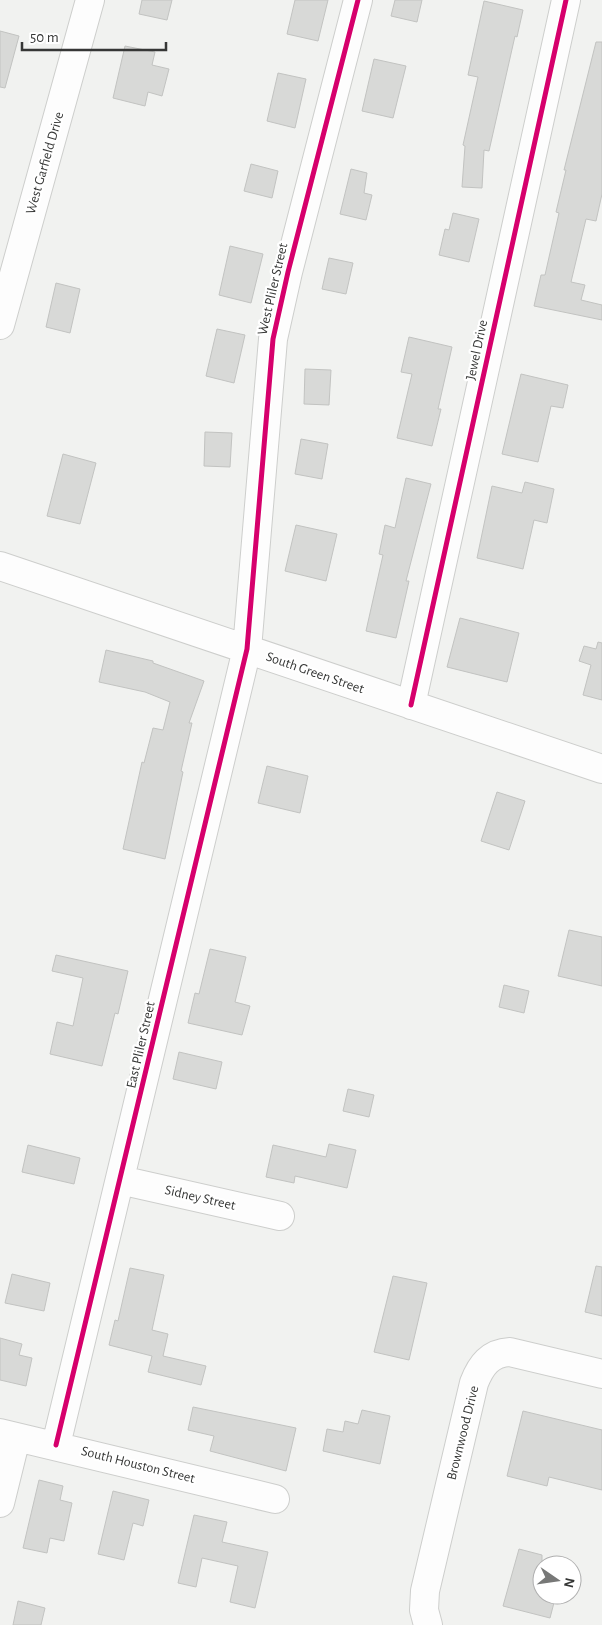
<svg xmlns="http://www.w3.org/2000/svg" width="602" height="1625" font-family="'Alegreya Sans',sans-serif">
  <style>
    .building { fill: #d8d9d7; stroke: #c2c3c1 }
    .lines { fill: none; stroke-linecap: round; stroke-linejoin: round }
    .minor-casing { stroke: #cdcecc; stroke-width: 30 }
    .minor { stroke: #fdfdfd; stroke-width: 28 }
    .cycleway-casing { stroke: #fff; stroke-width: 8 }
    .cycleway { stroke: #d6006c; stroke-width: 5 }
    .labels { text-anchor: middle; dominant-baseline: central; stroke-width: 4.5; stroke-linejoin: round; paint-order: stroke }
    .street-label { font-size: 14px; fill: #363736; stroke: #fff }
  </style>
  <rect width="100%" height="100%" fill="#f1f2f0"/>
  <path class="building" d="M142,0h30l-5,20 -28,-6z
    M295,0h33l-10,41 -31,-7z
    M395,0h27l-5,22 -26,-6z
    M484,1l39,9 -6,27 -2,-1 -26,115 -5,-1 -2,38 -20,-1 3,-41 -2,-1 15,-68 -10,-2z
    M0,31l19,5 -14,52 -5,-1z
    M596,42h6v152l-6,27 -10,-2 -15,63 14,3 -4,15 21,5v15l-68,-14 7,-31h4l14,-62 -3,-1 10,-42h-2z
    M125,46l30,6 -3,13 17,4 -7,27 -14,-4 -3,14 -32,-8z
    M374,59l32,7 -13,52 -31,-7z
    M278,73l28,6 -11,49 -28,-7z
    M251,164l27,7 -6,27 -28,-7z
    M351,169l16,4 -3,20 8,2 -6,25 -26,-6z
    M453,213l26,6 -10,43 -30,-7 6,-26 4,1z
    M230,246l33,8 -12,49 -32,-8z
    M329,258l24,5 -7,31 -24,-5z
    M56,283l24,6 -10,44 -24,-6z
    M217,329l28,6 -11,48 -28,-7z
    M409,337l43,10 -14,62h3l-9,37 -35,-8 15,-64 -11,-2z
    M305,369l26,1 -2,35 -25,-1z
    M521,374l47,11 -5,23 -12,-2 -13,56 -36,-8z
    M205,432l27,1 -2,34 -26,-1z
    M301,439l27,5 -6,35 -27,-5z
    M63,454l33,9 -16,61 -33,-8z
    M406,478l25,6 -25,97h3l-13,57 -30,-7 17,-76 -4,-1 6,-29 10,3z
    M525,482l29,7 -7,34 -13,-3 -11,49 -46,-11 15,-72 30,7z
    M296,525l41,9 -11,47 -41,-10z
    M460,618l59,15 -12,49 -60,-15z
    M598,642l4,1v57l-19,-5 8,-30 -12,-4 5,-15 12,3z
    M106,650l47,11v2l51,18 -15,42h3l-11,48 2,1 -18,87 -42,-10 19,-87 2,1 9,-35 10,2 7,-28 -25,-10 -46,-10z
    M267,766l41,10 -8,37 -42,-10z
    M497,792l28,9 -16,49 -28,-9z
    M569,930l33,7v49l-44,-10z
    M210,949l36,8 -11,45 15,4 -8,29 -54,-12 7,-30 4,1z
    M56,955l72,16 -10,43 -3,-1 -13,53 -52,-12 7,-32 16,4 10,-48 -31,-7z
    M504,985l25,6 -5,22 -25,-6z
    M179,1052l43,10 -6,27 -43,-10z
    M348,1089l26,6 -5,22 -26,-6z
    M329,1144l27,6 -9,38 -52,-12 -1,7 -28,-6 7,-32 53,12z
    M28,1145l52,13 -6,26 -52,-12z
    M596,1266l6,1v49l-17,-4z
    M130,1268l34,7 -12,55 16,4 -5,22 43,10 -5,19 -53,-13 4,-16 -43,-11 6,-25 3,1z
    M12,1274l38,9 -6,28 -39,-8z
    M393,1276l34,7 -18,77 -35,-8z
    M0,1338l22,6 -3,11 13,3 -6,28 -26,-6z
    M193,1407l103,21 -10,43 -76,-20 4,-15 -26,-6z
    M362,1410l28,6 -10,48 -57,-13 4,-22 16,3 2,-11 13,3z
    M523,1411l79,19v60l-53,-13 -2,9 -40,-10z
    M39,1480l24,6 -3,14 12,3 -8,38 -14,-3 -3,15 -24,-5z
    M113,1491l36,9 -6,26 -10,-3 -9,37 -26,-6z
    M194,1515l33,7 -5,20 46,10 -13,56 -25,-6 8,-36 -36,-8 -6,29 -18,-4z
    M519,1549l23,6v40h14l-6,23 -47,-12z
    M18,1601l27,7 -4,17h-28z"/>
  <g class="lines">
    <g class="minor-casing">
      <path id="minor" d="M0,325l90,-325
        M0,566l602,203
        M411,705l155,-705
        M120,1180l160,36
        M0,1433l275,66
        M56,1445l191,-796 26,-310 15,-67 70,-272
        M0,1503l16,-65
        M428,1625l-4,-15 1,-19 49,-208c7,-18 16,-30 36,-31l92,22"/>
    </g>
    <use href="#minor" class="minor"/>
    <g class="cycleway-casing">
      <path id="cycleway" d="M411,705l155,-705
        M56,1445l191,-796 26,-310 15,-67 70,-272"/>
    </g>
    <use href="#cycleway" class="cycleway"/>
  </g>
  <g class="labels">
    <g class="street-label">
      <text transform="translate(45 163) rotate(-74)">West Garfield Drive</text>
      <text transform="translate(273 289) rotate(-77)">West Pliler Street</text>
      <text transform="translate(477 350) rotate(-78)">Jewel Drive</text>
      <text transform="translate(315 673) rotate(19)">South Green Street</text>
      <text transform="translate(141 1045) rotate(-77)">East Pliler Street</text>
      <text transform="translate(200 1198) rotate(13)">Sidney Street</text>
      <text transform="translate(463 1433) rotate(-76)">Brownwood Drive</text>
      <text transform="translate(138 1465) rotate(14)">South Houston Street</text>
    </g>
  </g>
  <g transform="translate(557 1580) rotate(103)"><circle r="24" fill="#ffffff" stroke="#afafaf"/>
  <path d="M0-4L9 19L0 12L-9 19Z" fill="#777877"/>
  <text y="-8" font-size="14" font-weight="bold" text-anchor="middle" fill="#363736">N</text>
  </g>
  <path d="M22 42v8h144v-8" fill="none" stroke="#363736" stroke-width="2.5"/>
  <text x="30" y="42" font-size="15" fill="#363736" stroke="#ffffff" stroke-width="4" paint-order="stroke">50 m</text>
</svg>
